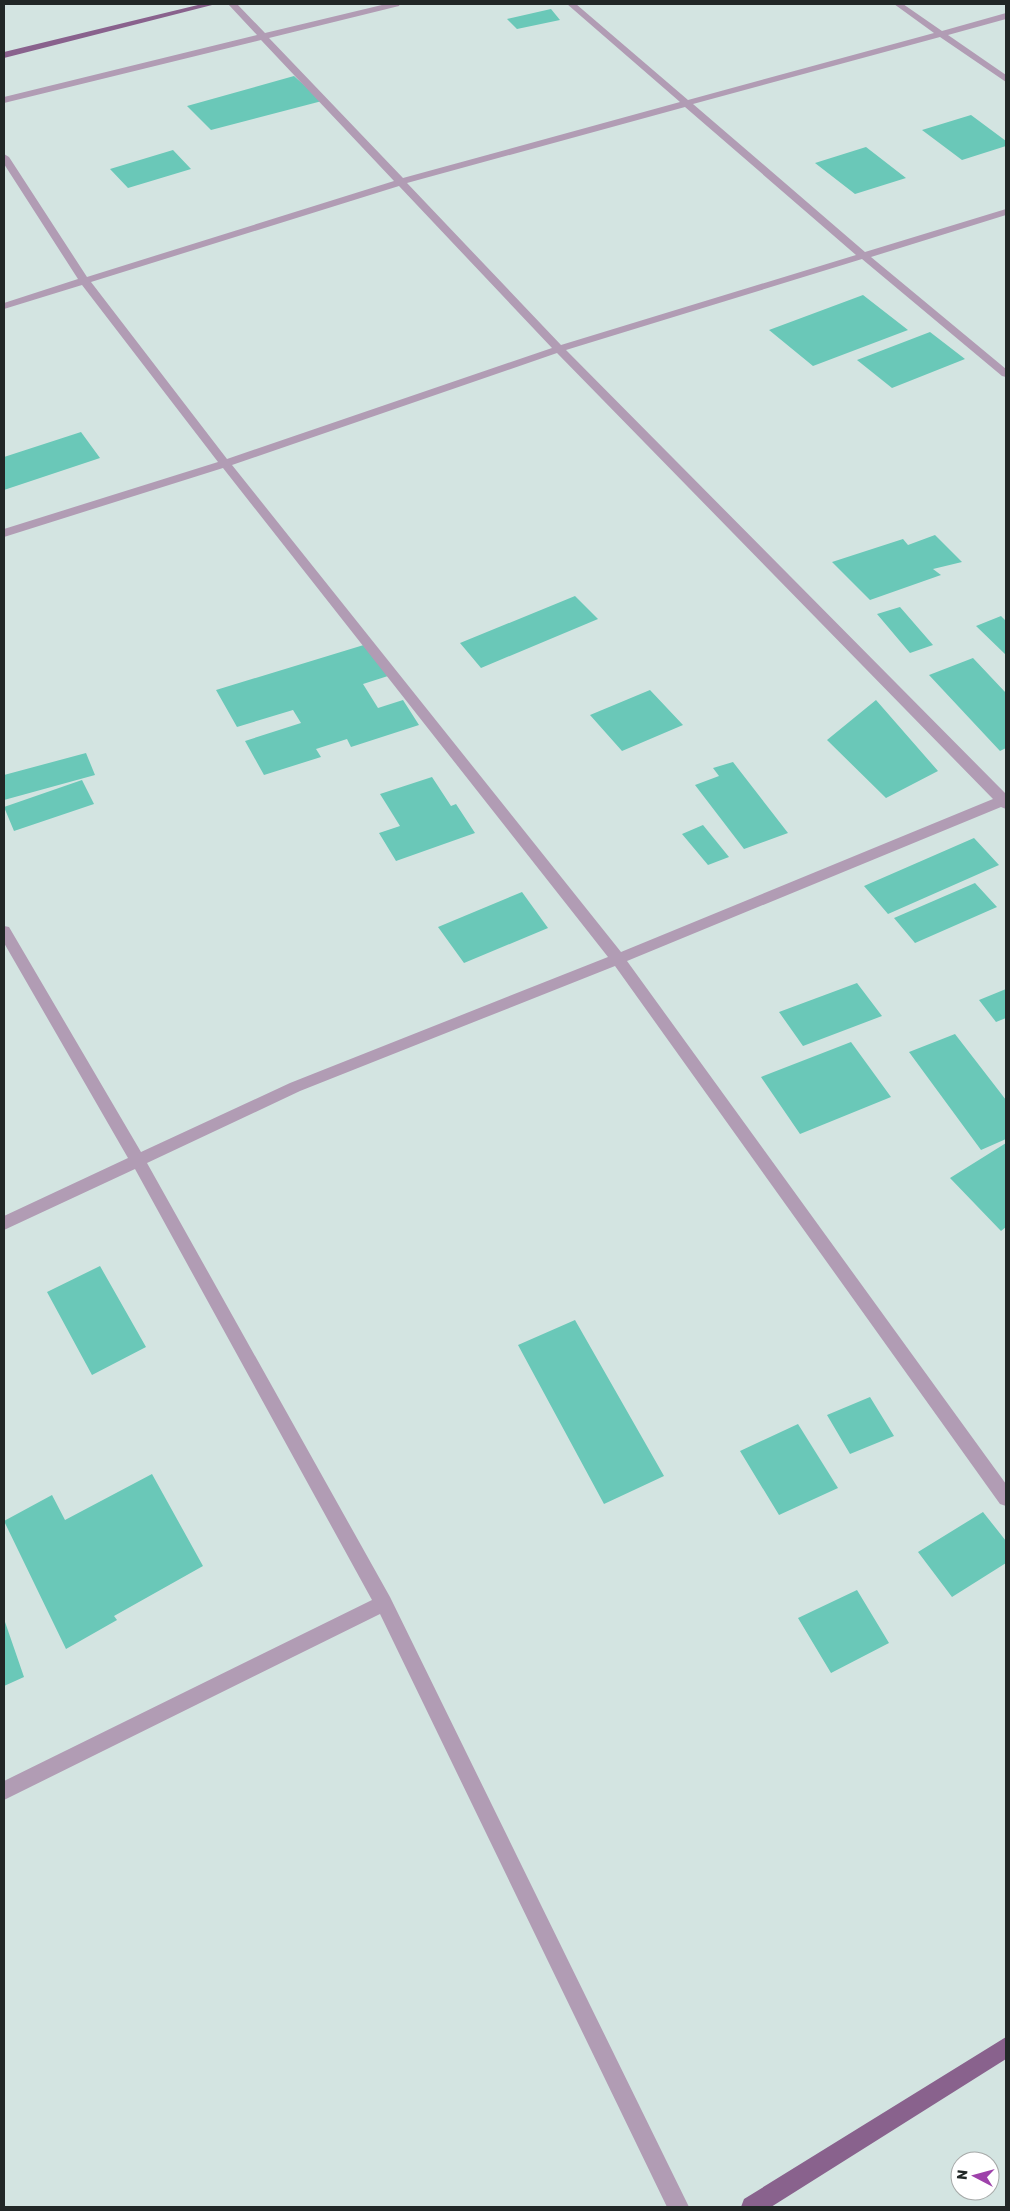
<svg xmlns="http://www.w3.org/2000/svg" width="1010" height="2211" font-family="Rubik,sans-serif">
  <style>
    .building { fill: #6ac8b8 }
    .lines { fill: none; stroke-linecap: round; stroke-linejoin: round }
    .minor { fill: #b19cb4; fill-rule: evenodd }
    .major { fill: #89628d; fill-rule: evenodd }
  </style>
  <rect width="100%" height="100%" fill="#d3e4e1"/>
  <path class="building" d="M551,9l9,11 -43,9 -10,-10z
    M294,76l28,25 -111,29 -24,-24z
    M971,115l35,26v5l-44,14 -40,-30z
    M866,147l40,31 -51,16 -40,-31z
    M173,150l18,19 -63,19 -18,-19z
    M863,295l45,35 -95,36 -44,-36z
    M930,332l35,27 -73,29 -35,-28z
    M81,432l19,26 -96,32v-33z
    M935,535l27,27 -29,7 8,6 -71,25 -38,-38 71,-23 5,6z
    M575,596l23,23 -117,49 -21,-25z
    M900,607l33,38 -23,8 -33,-39z
    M1001,616l5,5v34l-30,-29z
    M367,644l21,32 -25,8 15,24 25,-8 16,25 -68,22 -4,-8 -31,10 5,8 -57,18 -19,-34 56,-18 -8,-13 -56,17 -21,-37z
    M973,658l33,35v55l-6,3 -71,-76z
    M650,690l33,35 -61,26 -32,-36z
    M876,700l62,71 -52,27 -59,-58z
    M86,753l9,22 -91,25v-25z
    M733,762l55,71 -44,16 -49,-64 24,-9 -6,-8z
    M432,777l19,29 5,-2 19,29 -79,28 -17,-28 21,-7 -20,-32z
    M82,780l12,24 -80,27 -10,-24z
    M703,825l26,32 -21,8 -26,-31z
    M974,838l25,27 -111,49 -24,-28z
    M975,883l22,24 -82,36 -21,-25z
    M522,892l26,36 -84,35 -26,-36z
    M857,983l25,33 -79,30 -24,-34z
    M1006,989v29l-10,4 -17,-22z
    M955,1034l51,66v39l-25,11 -72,-98z
    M851,1042l40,55 -91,37 -39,-57z
    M1006,1143v84l-5,4 -51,-53z
    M100,1266l46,81 -54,28 -45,-83z
    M575,1320l89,156 -60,28 -86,-159z
    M870,1397l24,39 -44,18 -23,-39z
    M798,1424l40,64 -59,27 -39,-64z
    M152,1474l51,92 -89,50 3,4 -51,29 -62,-128 48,-26 13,25z
    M983,1512l23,29v22l-54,34 -34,-45z
    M857,1590l32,53 -58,30 -33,-55z
    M4,1619l20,58 -20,9z"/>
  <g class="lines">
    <path class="minor" d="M228,4h9l28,29 121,-29h14l-1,2 -130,32 134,140 277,-76 -113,-98h9l112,96 246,-67 -40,-29h9l39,27 64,-18v6l-58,16 58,40v7l-66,-45 -247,67 172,148 141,-43v6l-135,42 135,112v8l-4,-1 -140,-117 -296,91 440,444v15l-5,-2 -374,154 379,523v22l-6,-2 -385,-538 -315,125 -153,72 243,434 299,610h-22l-287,-593 -376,186v-19l368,-181 -237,-431 -131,61v-14l124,-58 -124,-215v-17l5,1 132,225 149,-69 318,-126 -385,-489 -219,69v-8l214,-67 -136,-177 -78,24v-6l74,-24 -74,-115v-10l5,3 78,120 307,-96 -133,-141 -257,63v-6l253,-62zM685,107l171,148 -295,90 -154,-162zM399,186l153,162 -325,111 -136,-177zM557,353l436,446 -372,153 -389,-487z"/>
    <path class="major" d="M202,4h14l-212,54v-6z
      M1006,2037v22l-235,148h-30l3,-8z"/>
  </g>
  <rect width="1010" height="2211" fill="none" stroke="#212726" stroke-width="10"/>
  <g transform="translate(975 2176) rotate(276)"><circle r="24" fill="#ffffff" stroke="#a6a9a8"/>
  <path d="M0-4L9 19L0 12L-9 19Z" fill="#9e41aa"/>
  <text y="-8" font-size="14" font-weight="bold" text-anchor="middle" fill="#212726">N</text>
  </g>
</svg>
